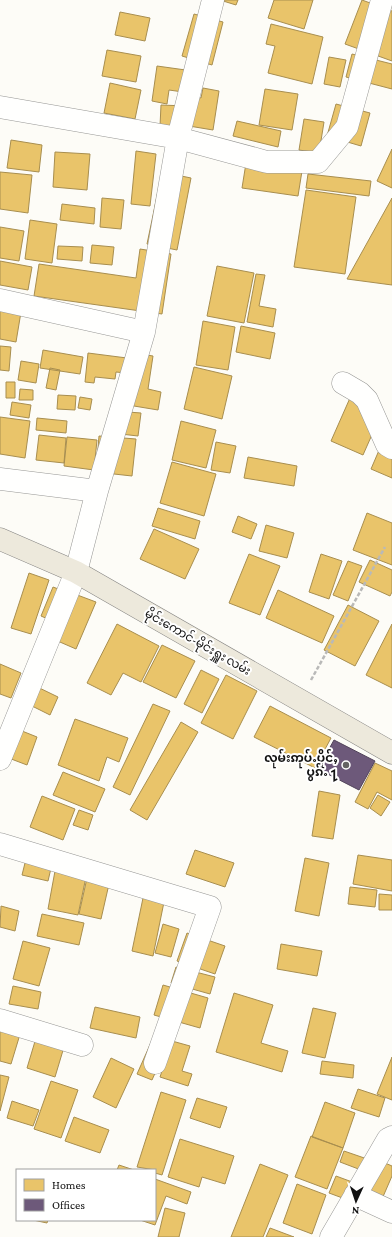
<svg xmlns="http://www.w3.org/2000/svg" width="392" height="1237" font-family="'Crimson Pro','Noto Sans Myanmar',serif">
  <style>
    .homes { fill: #e9c46a; stroke: #a88e4f }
    .offices { fill: #6d597a; stroke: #51435a }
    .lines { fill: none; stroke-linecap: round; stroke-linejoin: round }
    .minor-casing { stroke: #979795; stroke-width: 23 }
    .major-casing { stroke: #858482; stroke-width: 23 }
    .path { stroke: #b9b9b8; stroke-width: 2.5; stroke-dasharray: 4 2; stroke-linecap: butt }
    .minor { stroke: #fffffe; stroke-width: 22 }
    .major { stroke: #ede9dc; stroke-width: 22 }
    .poi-dot { fill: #646362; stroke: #fff; stroke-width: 1.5 }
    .labels { text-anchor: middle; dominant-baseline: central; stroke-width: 4; stroke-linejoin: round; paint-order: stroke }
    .street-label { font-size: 12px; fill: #111; stroke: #fff }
    .poi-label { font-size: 12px; font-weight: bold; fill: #111; stroke: #fff; text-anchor: end }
  </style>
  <rect width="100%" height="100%" fill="#fdfcf7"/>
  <path class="homes" d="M220,0h18l-2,5z
    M274,0h39l-9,29 -36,-11z
    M362,0l30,11v50l-47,-17z
    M120,12l30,6 -5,23 -30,-6z
    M194,14l29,8 -11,43 -30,-9z
    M271,24l52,13 -11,47 -44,-11 7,-27 -9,-2z
    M107,50l34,6 -5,26 -34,-6z
    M352,54l40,10v25l-46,-12z
    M329,57l17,3 -6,27 -16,-3z
    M157,66l43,6 -3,22 -28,-4 -2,14 -15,-3z
    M110,83l31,7 -6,29 -31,-6z
    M203,88l16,3 -6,39 -24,-4 4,-30 8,2z
    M265,89l33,5 -6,36 -33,-5z
    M336,104l34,9 -9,33 -34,-10z
    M161,105l25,1 -1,22 -25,-2z
    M304,119l20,3 -5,31 -20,-3z
    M237,121l44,10 -3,16 -45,-11z
    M11,140l31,5 -3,27 -32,-4z
    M392,149v39l-15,-7z
    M136,151l20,3 -6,52 -19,-2z
    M55,152l35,2 -3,36 -34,-3z
    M246,163l56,8 -4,25 -56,-8z
    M0,172l32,3 -4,38 -28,-4z
    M162,172l29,6 -14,72 -30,-6z
    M308,174l63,7 -2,15 -63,-8z
    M306,190l50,7 -11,77 -51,-7z
    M102,198l22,2 -3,29 -21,-2z
    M392,198v87l-45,-6z
    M62,204l33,4 -1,16 -34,-4z
    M30,220l27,4 -5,39 -27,-4z
    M0,227l24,4 -5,30 -19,-3z
    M92,245l22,2 -2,18 -22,-2z
    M58,246l25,1 -1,14 -25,-2z
    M140,249l31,5 -9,60 -128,-18 5,-32 97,14z
    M0,261l32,6 -4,23 -28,-5z
    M217,266l37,7 -10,50 -37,-7z
    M256,274l9,1 -6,31 17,3 -3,18 -26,-5z
    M0,308l21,4 -5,30 -16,-3z
    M203,321l32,6 -7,43 -32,-5z
    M241,326l34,7 -5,26 -34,-7z
    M0,346l11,1 -2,24 -9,-1z
    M43,350l40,7 -3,17 -40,-6z
    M88,353l39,5 -1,15 -10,-1 -1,7 -20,-2 -1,6 -9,-1z
    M134,353l19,3 -5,33 13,3 -3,18 -42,-7z
    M21,361l18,3 -3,19 -18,-3z
    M194,367l38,9 -10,43 -38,-10z
    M50,368l10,2 -4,20 -10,-2z
    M6,382h9v16h-9z
    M20,389l13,1v10h-14z
    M58,395l18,1 -1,14 -18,-1z
    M80,397l12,2 -2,11 -12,-2z
    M350,398l32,14 -19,43 -32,-14z
    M12,402l19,3 -2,13 -19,-3z
    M115,411l26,2 -3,23 -26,-3z
    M0,417l30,4 -5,37 -25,-4z
    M37,418l30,3 -1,12 -30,-3z
    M181,421l35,9 -10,38 -34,-8z
    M39,435l27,3 -2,25 -28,-3z
    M99,436l37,3 -4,37 -36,-4z
    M67,437l30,3 -3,30 -30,-4z
    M216,442l20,4 -6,27 -19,-3z
    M380,448l12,6v24l-21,-9z
    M248,457l49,9 -3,20 -50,-8z
    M172,462l44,12 -12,42 -44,-13z
    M158,508l42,13 -5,18 -43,-13z
    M367,513l25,10v42l-39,-15z
    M238,516l19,8 -6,15 -19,-7z
    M266,525l28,8 -7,25 -28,-7z
    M154,529l45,20 -14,30 -45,-20z
    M249,554l31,12 -20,49 -31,-12z
    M321,554l21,7 -13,38 -20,-7z
    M370,560l22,10v22l-2,4 -31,-14z
    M348,561l14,5 -14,35 -15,-6z
    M29,573l20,7 -18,54 -20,-6z
    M53,587l16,6 -12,30 -16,-7z
    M278,590l56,26 -12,27 -56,-25z
    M72,593l24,9 -20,47 -23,-10z
    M348,605l31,16 -24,45 -31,-16z
    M117,624l42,22 -18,36 -18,-9 -12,22 -24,-12z
    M392,624v64l-26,-13z
    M162,645l33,16 -19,37 -33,-16z
    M0,664l21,9 -10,25 -11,-4z
    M201,670l18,9 -17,34 -18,-9z
    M226,675l31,16 -24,48 -32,-16z
    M25,681l33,16 -8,18 -34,-17z
    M153,704l17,7 -40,84 -17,-8z
    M270,706l61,32 -16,30 -61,-31z
    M75,719l53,19 -9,24 -12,-5 -8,24 -41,-16z
    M181,722l17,10 -51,88 -17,-10z
    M17,729l20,8 -10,28 -21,-8z
    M375,763l17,8v29l-15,-8 -9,17 -13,-7z
    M63,772l42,17 -10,23 -42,-17z
    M319,791l21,4 -7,44 -21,-3z
    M378,795l12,7 -9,14 -11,-8z
    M42,796l33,13 -12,31 -33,-13z
    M79,810l14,5 -5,15 -15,-5z
    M195,850l39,13 -9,24 -39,-13z
    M358,855l34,5v31l-39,-7z
    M305,858l24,5 -10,53 -24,-5z
    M26,859l26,5 -4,17 -26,-6z
    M55,871l31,6 -8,38 -30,-6z
    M87,878l22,6 -8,35 -22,-5z
    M350,887l27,3 -2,17 -27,-3z
    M379,894l13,1v15h-13z
    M143,898l21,4 -11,54 -21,-5z
    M1,906l18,5 -4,20 -15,-4z
    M42,914l42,9 -5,22 -42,-9z
    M163,924l16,5 -8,28 -16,-4z
    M187,933l38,13 -10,28 -38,-13z
    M23,941l27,7 -11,38 -26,-7z
    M281,944l41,7 -5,25 -40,-7z
    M176,967l39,10 -5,17 -39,-11z
    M163,985l45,13 -8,30 -46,-13z
    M13,986l28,6 -3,17 -29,-5z
    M234,993l39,12 -12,38 27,8 -6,21 -66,-20z
    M95,1007l45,10 -4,21 -46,-10z
    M313,1008l23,5 -11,45 -23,-5z
    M0,1013l21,18 -10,33 -11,-3z
    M36,1038l28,9 -9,30 -28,-9z
    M153,1038l15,6 -16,36 -15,-6z
    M172,1041l18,5 -8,25 10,3 -4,12 -28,-9z
    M392,1057v43l-15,-6z
    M111,1058l23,11 -18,39 -23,-11z
    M322,1061l32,4 -1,13 -33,-4z
    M0,1075l9,2 -9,34z
    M51,1081l27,9 -17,48 -27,-9z
    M358,1089l27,9 -6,19 -28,-9z
    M161,1092l25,8 -24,75 -7,-2v-3l-18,-3z
    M197,1098l30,9 -7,21 -30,-10z
    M12,1101l27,9 -6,16 -26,-8z
    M325,1102l30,11 -12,35 -31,-11z
    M74,1117l35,13 -9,23 -35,-12z
    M311,1136l32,12 -16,41 -32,-12z
    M180,1139l54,17 -9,28 -23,-7 -3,10 -31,-10z
    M344,1151l29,10 -4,12 -29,-11z
    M378,1160l14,6v10l-10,23 -17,-7z
    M260,1164l28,11 -25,62h-32z
    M119,1165l15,5h-17z
    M336,1176l27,10 -7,17 -27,-10z
    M155,1179l36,13 -4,12 -21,-8 -11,29 -15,-5h15z
    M297,1184l29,11 -14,39 -29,-11z
    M165,1208l20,5 -6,24h-21z
    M33,1220h15l-1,3z
    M270,1228l24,9h-28z"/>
  <path class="offices" d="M334,740l41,21 -16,29 -41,-21z"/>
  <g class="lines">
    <g class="minor-casing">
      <path id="minor" d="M0,107l178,31 89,24h51l29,-35 35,-127
        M0,300l144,32
        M343,383l17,10 7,7 20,45 5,3
        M0,479l97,12
        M0,759l76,-187 21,-81 47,-159 34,-194 35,-138
        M0,844l210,63 -55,156
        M0,1020l82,25
        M355,1195l37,17
        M331,1237l57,-98 4,-2"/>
    </g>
    <g class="major-casing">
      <path id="major" d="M0,539l76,33 316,181"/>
    </g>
    <path class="path" d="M311,680l74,-133"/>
    <use href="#minor" class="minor"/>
    <use href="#major" class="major"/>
  </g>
  <circle class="poi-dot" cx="346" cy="765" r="4"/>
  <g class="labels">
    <g class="street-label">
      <text transform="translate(198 642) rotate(30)">မိုင်းကောင်-မိုင်းရှူး လမ်း</text>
    </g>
    <g class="poi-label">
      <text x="338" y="758">လုမ်းဢုပ်ႉပိူင်ႇ<tspan x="338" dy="14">ပွၵ်ႉ ႑</tspan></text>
    </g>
  </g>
  <rect x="16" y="1169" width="140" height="52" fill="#ffffff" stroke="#a0a0a0"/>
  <rect x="24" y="1179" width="20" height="12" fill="#e9c46a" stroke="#a0a0a0"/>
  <text x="52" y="1189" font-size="12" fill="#111111">Homes</text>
  <rect x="24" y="1199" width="20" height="12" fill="#6d597a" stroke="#a0a0a0"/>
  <text x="52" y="1209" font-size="12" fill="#111111">Offices</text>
  <g transform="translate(356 1201) rotate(183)" stroke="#ffffff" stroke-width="3" paint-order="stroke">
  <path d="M0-3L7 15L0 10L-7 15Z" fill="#111111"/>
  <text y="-6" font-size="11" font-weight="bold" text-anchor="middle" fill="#111111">N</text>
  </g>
</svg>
